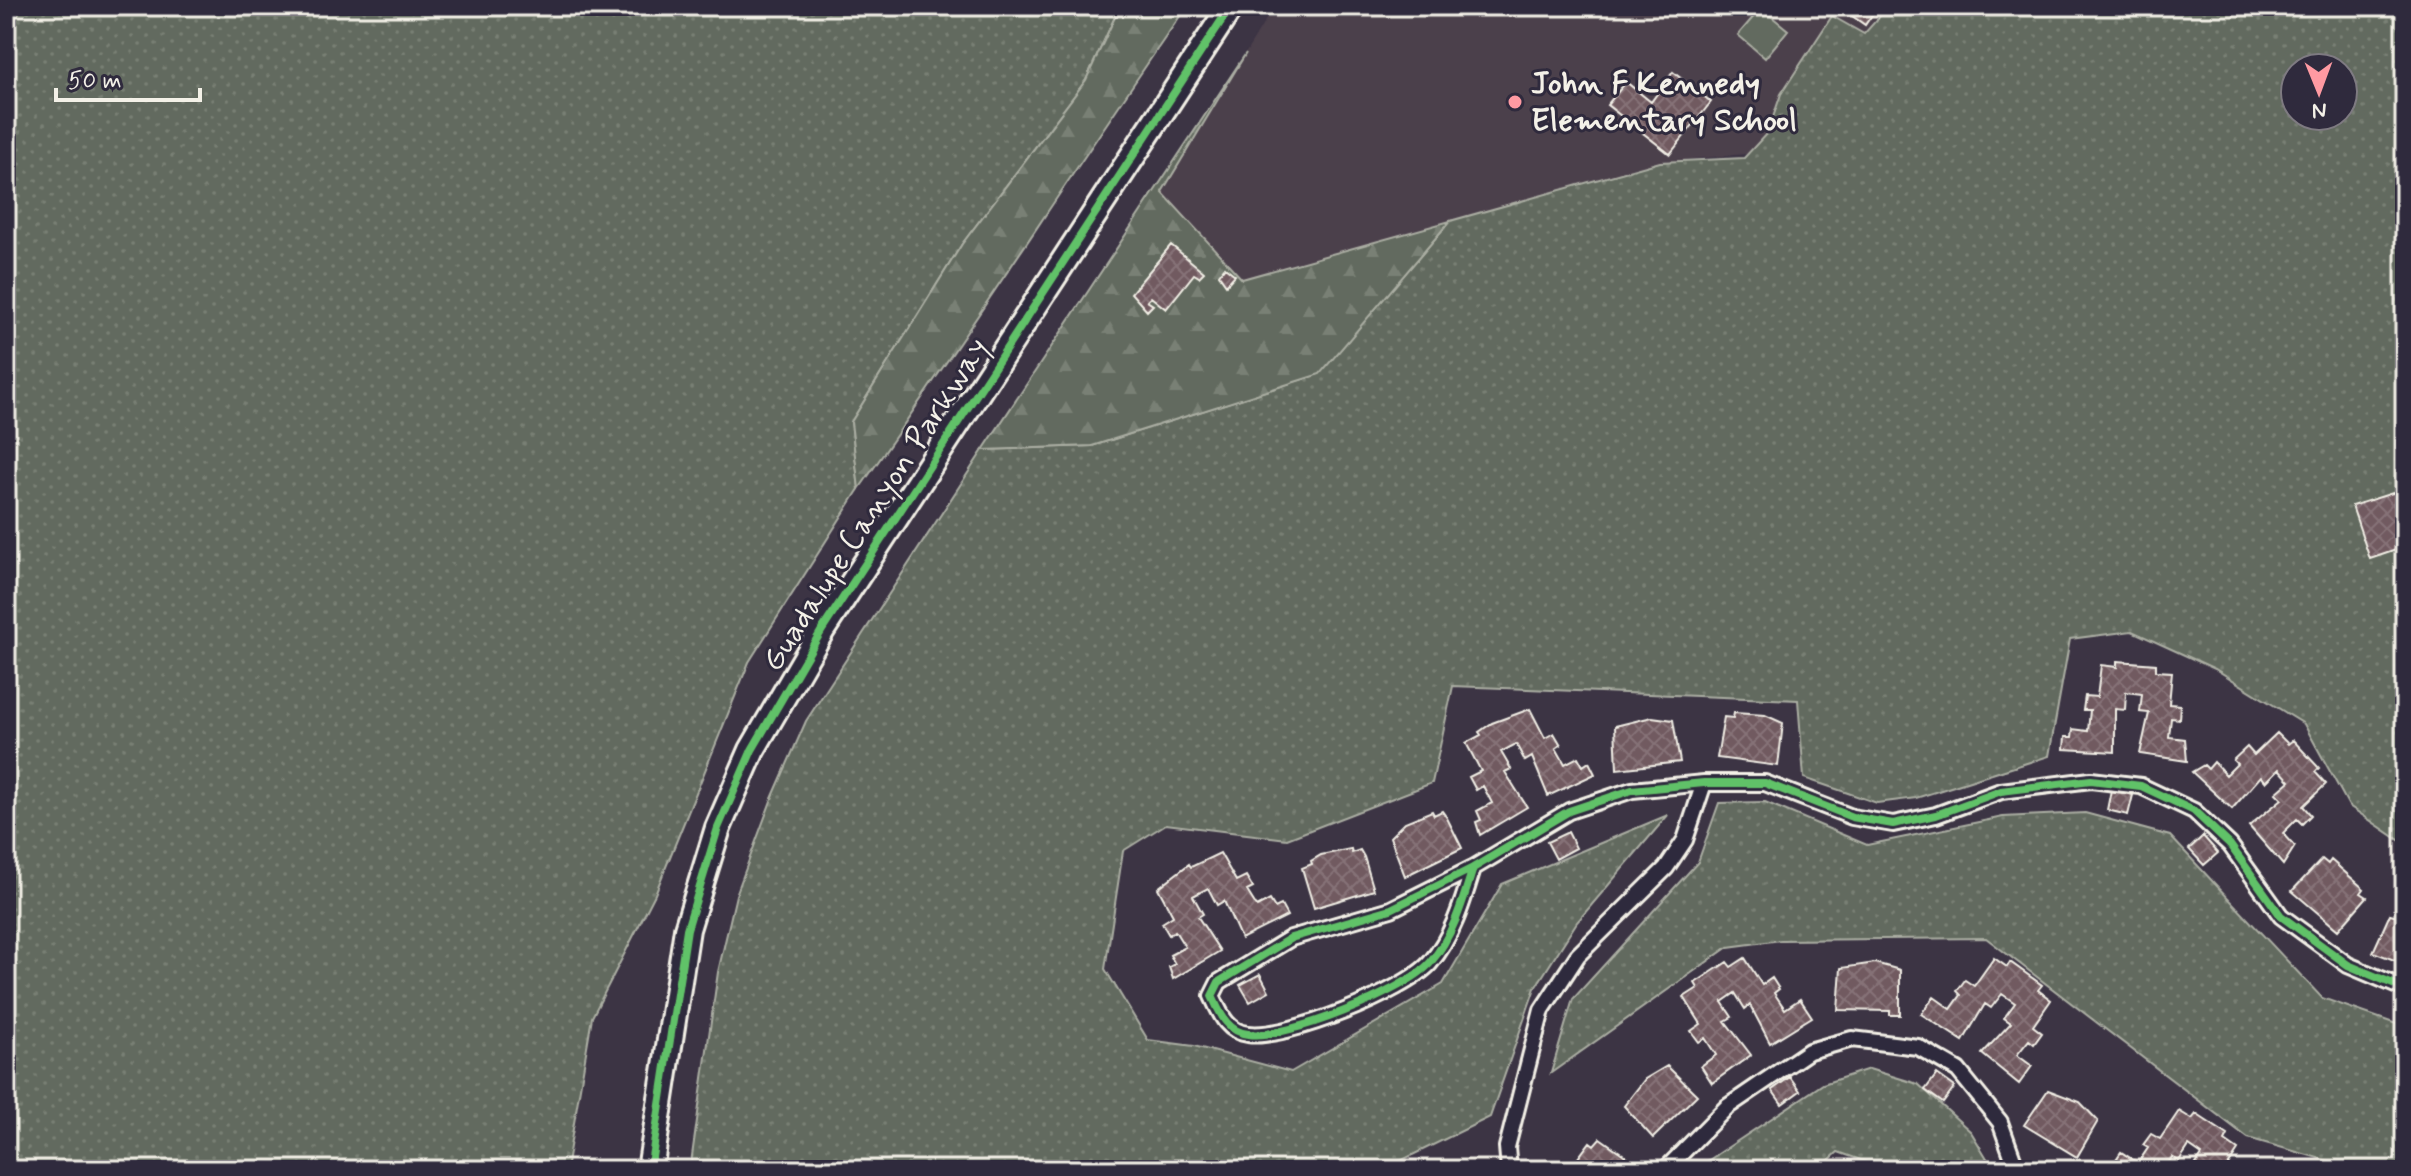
<svg xmlns="http://www.w3.org/2000/svg" width="2411" height="1176" font-family="Mynerve,sans-serif">
  <style>
    .built { fill: #4c3f4c }
    .grass { fill: url(#grass-dots); stroke: #abaea3; stroke-width: 2; fill-rule: evenodd }
    .forest { fill: url(#forest-firs); stroke: #abaea3; stroke-width: 2 }
    .pitch { fill: #626a5e; stroke: #abaea3; stroke-width: 2 }
    .building { fill: url(#building-cross-hatch); stroke: #f4f1e8; stroke-width: 2 }
    .lines { fill: none; stroke-linecap: round; stroke-linejoin: round }
    .minor-casing { stroke: #f4f1e8; stroke-width: 20 }
    .primary-casing { stroke: #f4f1e8; stroke-width: 30 }
    .minor { stroke: #2f2a3d; stroke-width: 14 }
    .primary { stroke: #2f2a3d; stroke-width: 24 }
    .cycleway-casing { stroke: #2f2a3d; stroke-width: 13 }
    .cycleway { stroke: #61c268; stroke-width: 8 }
    .poi-dot { fill: #ff9aa2; stroke: #2f2a3d; stroke-width: 3 }
    .labels { text-anchor: middle; dominant-baseline: central; stroke-width: 6; stroke-linejoin: round; paint-order: stroke }
    .poi-label { font-size: 32px; font-weight: bold; fill: #f4f1e8; stroke: #2f2a3d; text-anchor: start }
    .street-label { font-size: 32px; fill: #f4f1e8; stroke: #2f2a3d }
  </style>
  <defs>
    <pattern id="grass-dots" width="8" height="8" patternUnits="userSpaceOnUse" patternTransform="scale(2)"><rect width="8" height="8" fill="#626a5e"/><path d="M2 2h.1M6 6h.1" fill="none" stroke="#798075" stroke-width="1.8" stroke-linecap="round"/></pattern>
    <pattern id="forest-firs" width="22" height="20" patternUnits="userSpaceOnUse" patternTransform="scale(2)"><rect width="22" height="20" fill="#626a5e"/><path d="M5 1l3.5 6h-7zM16 11l3.5 6h-7z" fill="#798075"/></pattern>
    <pattern id="building-cross-hatch" width="8" height="8" patternUnits="userSpaceOnUse" patternTransform="scale(2)"><rect width="8" height="8" fill="#715a60"/><path d="M0 0l8 8M0 8l8-8" fill="none" stroke="#867277"/></pattern>
  </defs>
  <rect width="100%" height="100%" fill="#3c3444"/>
  <filter id="ink" filterUnits="userSpaceOnUse"><feTurbulence type="fractalNoise" baseFrequency=".0125" numOctaves="2"/><feDisplacementMap in="SourceGraphic" scale="16" xChannelSelector="R" yChannelSelector="G"/><feConvolveMatrix kernelMatrix="1 2 1 2 8 2 1 2 1" color-interpolation-filters="sRGB"/></filter>
  <g filter="url(#ink)">
    <path class="built" d="M1274,6h611l-108,145 -117,11 -418,117 -80,-87z"/>
    <path class="grass" d="M6,6h1114l-34,74 -124,164 -111,178 8,67 -110,173 -94,232 -63,123 -26,153h-560z
      M1889,6h496l20,9v829l-56,-38 -45,-82 -89,-55 -83,-38 -62,8 -21,117 -133,42 -39,5 -73,-25 -6,-78 -345,-14 -21,97 -145,56 -121,-15 -43,27 -18,118 43,71 46,6 97,26 152,-88 59,-100 166,-69 -91,107 -42,66 -45,129 -108,53h-692l28,-198 18,-77 35,-94 35,-80 177,-271 109,-4 227,-72 131,-153 210,-59 84,-4 24,-26 13,-38 51,-78 32,18zM2295,68h48v48h-48z
      M1765,802l102,43 136,-28 82,-4 85,23 152,162 83,29v143h-45l-112,-32 -262,-200 -205,2 -53,7 -177,126 22,-74 125,-137 21,-59z
      M1869,1069l49,15 53,48 23,38h-105l-51,-18 -20,18h-124l129,-86z"/>
    <path class="forest" d="M1120,6h67c-111,160 -216,324 -328,483l-8,-67 111,-178 124,-164z
      M1246,53l-84,139 80,87 208,-58 -130,153 -228,72 -109,4z"/>
    <path class="pitch" d="M1761,8l27,22 -23,28 -27,-23z"/>
    <path class="building" d="M1838,6h40l-13,19z
      M1673,72l38,30 -41,52 -63,-49 19,-23 25,20z
      M1171,245l33,27 -5,5 -5,-3 -28,35 -15,-12 -4,4 6,4 -6,6 -16,-18z
      M1225,267l10,8 -9,10 -7,-10z
      M2405,489v58l-35,12 -18,-53z
      M2117,661l39,3v7l16,1 -3,32 11,1 -1,14 -8,-1 -2,19 16,2 2,22 -47,-7 9,-41 -9,-1 2,-18 -16,-2 -1,18 -10,-1v43l-51,-3 1,-12h7l1,-8 15,2 2,-21h-7l2,-14 12,1 4,-32 16,2z
      M1530,709l15,29 9,-5 7,12 -5,3 9,16 13,-7 5,9 6,-4 6,12 -47,22 -16,-39 -7,4 -9,-17 -15,8 10,17 -6,3 22,35 -47,28 -4,-13 5,-2 -4,-9 15,-8 -9,-17 -7,4 -7,-13 12,-6 -15,-28 15,-8 -2,-3 13,-9z
      M1734,713l31,2 18,8 -5,43 -61,-8 7,-41 9,1z
      M1652,717l21,3 7,42 -63,7 -2,-43z
      M2277,733l11,11 5,-4 26,28 -4,4 11,12 -23,22 8,9 -9,9 -5,-5 -14,14 12,13 -12,19 -34,-39 33,-27 -6,-6 14,-12 -11,-12 -13,13 -5,-6 -29,33 -40,-37 12,-7 4,4 6,-7 12,13 11,-11 -4,-4 14,-13 7,8z
      M2111,790l22,5 -5,20 -21,-5z
      M1432,811l2,4 8,-4 5,7 15,30 -57,28 -15,-39 15,-15z
      M1568,832l8,16 -20,11 -9,-17z
      M2203,836l15,17 -14,12 -15,-16z
      M1351,849l1,4 8,-3 4,7 10,33 -60,18 -12,-40 10,-4 -1,-3 10,-6z
      M1220,853l16,28 10,-5 7,12 -6,3 10,16 13,-7 5,8 6,-3 6,11 -46,23 -17,-38 -7,4 -9,-17 -15,8 10,18 -5,3 22,34 -47,28 -4,-12 6,-3 -5,-9 15,-8 -10,-16 -6,4 -7,-12 11,-7 -15,-28 31,-24 2,3z
      M2322,859l6,5 3,-4 33,29 -3,4 6,4 -29,33 -46,-39z
      M2400,910l5,2v52l-32,-12 17,-38 8,2z
      M1745,958l17,27 10,-7 7,11 -5,4 11,16 15,-10 12,18 -42,26 -20,-38 -5,4 -10,-16 -13,9 10,15 -7,4 26,34 -39,28 -11,-17 15,-11 -11,-17 -6,4 -8,-11 10,-7 -17,-27 14,-9 -3,-5 32,-21 4,5z
      M1994,958l13,9 3,-5 32,23 -4,5 13,10 -18,26 9,7 -8,11 -5,-4 -12,15 15,11 -13,18 -37,-30 29,-31 -7,-5 11,-15 -13,-9 -11,14 -6,-4 -22,37 -42,-27 13,-17 17,12 10,-14 -4,-4 8,-11 9,6z
      M1875,963l25,7v45h-10v-4l-52,-1 3,-42z
      M1260,974l9,17 -19,11 -10,-17z
      M1667,1066l30,29 -44,43 -29,-32 21,-27z
      M1937,1074l18,13 -12,16 -18,-13z
      M1790,1077l10,14 -18,13 -10,-14z
      M2048,1090l32,12 18,19 -21,36 -53,-32z
      M2179,1111l13,8 4,-5 32,21 -3,6 13,9 -13,20h-33l10,-15 -13,-9 -10,15 -7,-4 -8,13h-55l12,-18 17,11 10,-15 -5,-3 8,-11 9,5z
      M1600,1138l34,24 -6,8h-59l21,-28 4,3z"/>
    <g class="lines">
      <g class="minor-casing">
        <path id="minor" d="M1473,868c-10,33 -20,68 -43,95 -25,28 -144,77 -182,71 -21,-2 -28,-21 -36,-38l7,-14 72,-44 100,-29 82,-41 96,-57 63,-21 72,-7h61l87,34 41,7 43,-9 65,-24 90,-11 50,6 53,25 36,34 51,71 67,49 57,24
          M1509,1170l-2,-23 35,-137 36,-55 88,-87 19,-28 19,-57
          M1665,1170l62,-63 82,-56 43,-12 66,8 40,23 42,52 17,48"/>
      </g>
      <g class="primary-casing">
        <path id="primary" d="M650,1170l37,-241 31,-101 34,-78 70,-120 409,-624"/>
      </g>
      <use href="#minor" class="minor"/>
      <use href="#primary" class="primary"/>
      <g class="cycleway-casing">
        <path id="cycleway" d="M1473,868c-10,33 -20,68 -43,95 -25,28 -144,77 -182,71 -21,-2 -28,-21 -36,-38l7,-14 72,-44 100,-29 82,-41 96,-57 63,-21 72,-7h61l87,34 41,7 43,-9 65,-24 90,-11 50,6 53,25 36,34 51,71 67,49 57,24
          M650,1170l37,-241 31,-101 34,-78 70,-120 409,-624"/>
      </g>
      <use href="#cycleway" class="cycleway"/>
    </g>
  </g>
  <circle class="poi-dot" cx="1515" cy="102" r="8"/>
  <g class="labels">
    <g class="poi-label">
      <text x="1531" y="84">John F Kennedy<tspan x="1531" dy="37">Elementary School</tspan></text>
    </g>
    <g class="street-label">
      <text transform="translate(876 505) rotate(-57)">Guadalupe Canyon Parkway</text>
    </g>
  </g>
  <rect width="2411" height="1176" fill="none" stroke="#2f2a3d" stroke-width="32"/>
  <rect x="16" y="16" width="2379" height="1144" fill="none" stroke="#f4f1e8" stroke-width="3" filter="url(#ink)"/>
  <g transform="translate(2319 92) rotate(179)"><circle r="38" fill="#2f2a3d" stroke="#7e7a81" stroke-width="2"/>
  <path d="M0-6L14 30L0 20L-14 30Z" fill="#ff9aa2"/>
  <text y="-12" font-size="22" font-weight="bold" text-anchor="middle" fill="#f4f1e8">N</text>
  </g>
  <path d="M56 88v12h144v-12" fill="none" stroke="#f4f1e8" stroke-width="4"/>
  <text x="68" y="88" font-size="24" fill="#f4f1e8" stroke="#2f2a3d" stroke-width="6" paint-order="stroke">50 m</text>
</svg>
